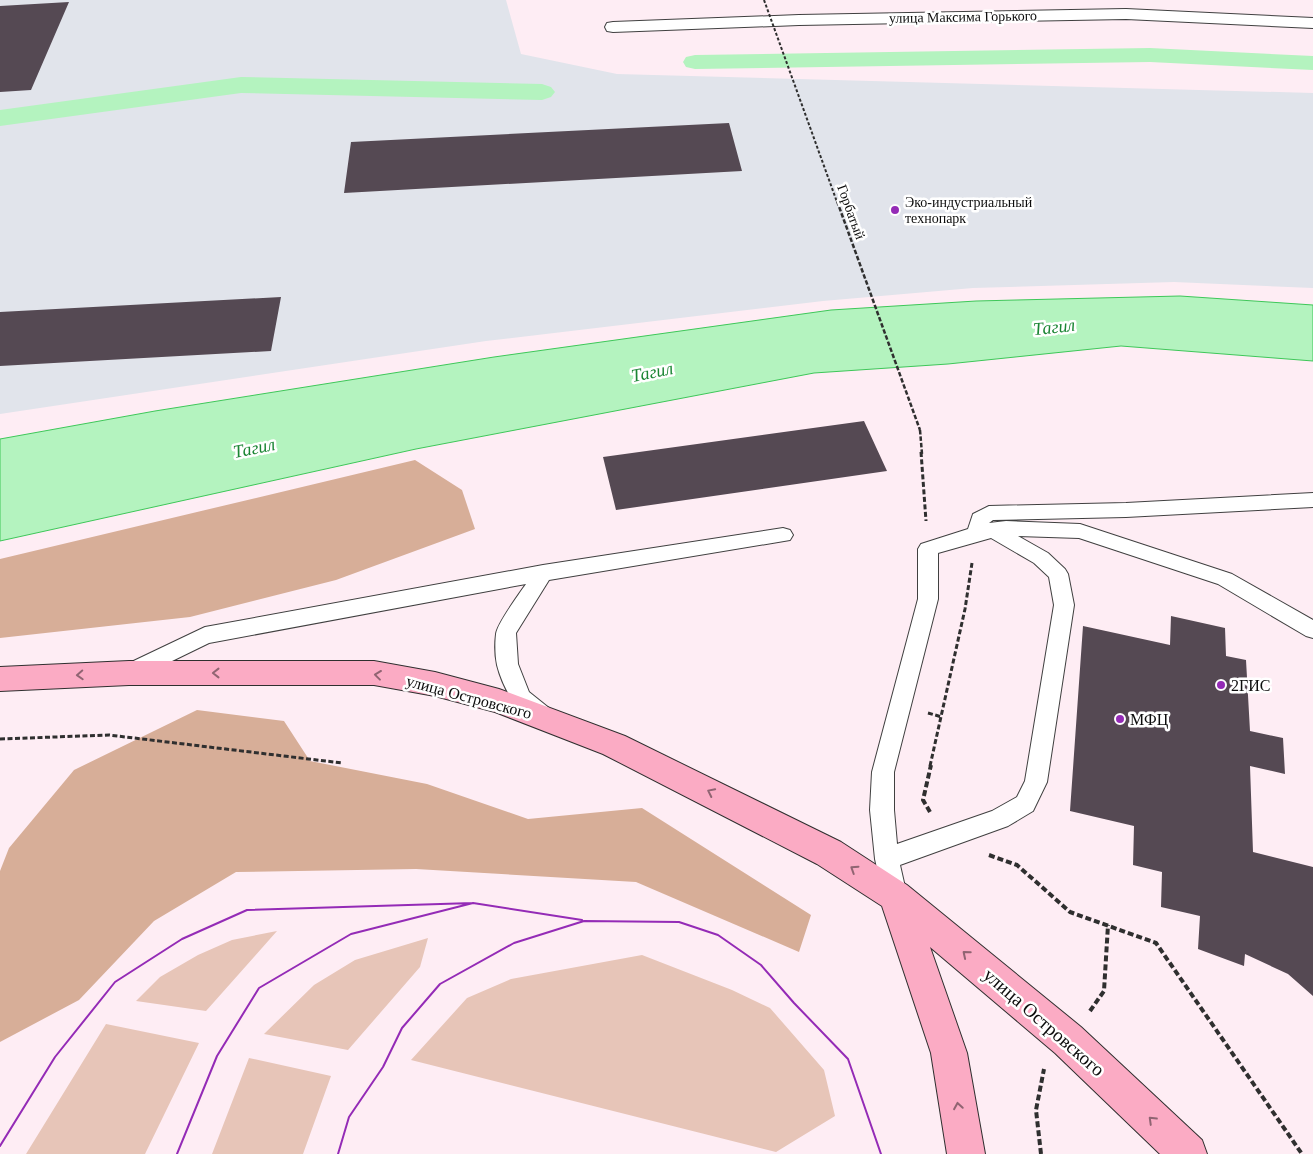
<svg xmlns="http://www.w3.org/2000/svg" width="1313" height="1154" font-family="'Times New Roman',serif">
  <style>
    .industrial { fill: #e1e4eb }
    .green { fill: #e7c5b8 }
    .forest { fill: #d7ae98 }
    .water { fill: #b4f3bf; stroke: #3ec759 }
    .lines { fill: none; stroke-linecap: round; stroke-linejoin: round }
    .canal { fill: #b4f3bf; fill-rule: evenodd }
    .building { fill: #554953 }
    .lane-casing { stroke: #404040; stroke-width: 2 }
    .street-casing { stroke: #404040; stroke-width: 2 }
    .secondary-casing { stroke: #2f2f2f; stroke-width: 2 }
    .path-far2 { stroke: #2f2f2f; stroke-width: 2.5; stroke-dasharray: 4.5 2; stroke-linecap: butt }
    .path-far1 { stroke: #2f2f2f; stroke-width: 3; stroke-dasharray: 5 2.5; stroke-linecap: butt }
    .path { stroke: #2f2f2f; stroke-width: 4; stroke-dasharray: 6 3; stroke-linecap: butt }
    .lane { fill: #fff; fill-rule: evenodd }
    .street { fill: #fff; fill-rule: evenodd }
    .secondary { fill: #fbabc4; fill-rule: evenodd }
    .tram { stroke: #942bb6; stroke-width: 2 }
    .path-bridge-far1 { stroke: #2f2f2f; stroke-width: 2; stroke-dasharray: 3 2; stroke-linecap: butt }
    .path-bridge { stroke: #2f2f2f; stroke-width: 2.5; stroke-dasharray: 4.5 2; stroke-linecap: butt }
    .oneway { stroke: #906472 }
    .poi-dot { fill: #942bb6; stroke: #fff; stroke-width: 2 }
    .labels { text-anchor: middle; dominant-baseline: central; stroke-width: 5; stroke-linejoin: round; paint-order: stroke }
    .far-street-label { font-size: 14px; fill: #0d0d0d; stroke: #fff }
    .far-poi-label { font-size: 14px; fill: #0d0d0d; stroke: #fff; text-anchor: start }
    .poi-label { font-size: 16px; fill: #0d0d0d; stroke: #fff; text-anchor: start }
    .street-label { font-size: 16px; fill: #0d0d0d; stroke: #fff }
    .water-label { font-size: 18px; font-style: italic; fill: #1a8533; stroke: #fff }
    .near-street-label { font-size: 19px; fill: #0d0d0d; stroke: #fff }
  </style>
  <rect width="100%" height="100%" fill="#feedf4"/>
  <path class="industrial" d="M0,0h506l15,54 96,20 696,19v195l-139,-6 -201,6 -150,13 -337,40 -486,73z"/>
  <path class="green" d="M277,931l-71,80 -70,-10 24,-24 38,-22 34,-15z
    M428,938l-8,29 -72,83 -84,-16 50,-49 41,-25z
    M642,955l90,35 38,18 54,62 11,46 -59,36 -365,-92 56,-62 44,-19z
    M106,1024l93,19 -54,111h-119z
    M249,1058l82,18 -28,78h-91z"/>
  <path class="forest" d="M415,460l47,30 13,39 -139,51 -146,37 -190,21v-79z
    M197,710l87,11 26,40 117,23 101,35 114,-11 169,107 -12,37 -163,-70 -220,-13 -180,3 -82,49 -75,79 -79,42v-171l9,-23 65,-78z"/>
  <path class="water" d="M1180,296l133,9v56l-192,-15 -173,18 -134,9 -398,76 -416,92v-102l155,-28 339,-54 337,-47 145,-9z"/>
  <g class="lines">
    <path class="canal" d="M1150,48l163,8v14l-163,-8 -455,7 -9,-2 -3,-5 3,-5 9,-2z
      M241,77l301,7 9,3 4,5 -4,5 -9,3 -301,-7 -241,33v-16z"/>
  </g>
  <path class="building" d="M69,2l-38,88 -31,2v-86z
    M729,123l13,48 -398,22 7,-51z
    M281,297l-10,54 -271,15v-54z
    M864,421l23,50 -271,39 -13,-53z
    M1171,616l54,12 1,28 20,4 4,71 33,7 2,36 -35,-8 3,86 60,15v129l-25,-22 -43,-20 -1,12 -46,-17 2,-33 -39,-9 1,-35 -29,-7 1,-39 -64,-15 13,-185 87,19z"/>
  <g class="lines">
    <g class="lane-casing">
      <path id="lane" d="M1313,493v14l-187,10 -133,3 -4,3 17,-2 74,3 152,50 81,46v18l-7,-2 -88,-52 -139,-46 -61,-2 30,17 17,16 3,5 6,31 -27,177 -14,29 -25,15 -108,39 7,31 -3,8 -9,4 -9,-4 -3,-8 -8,-37 -5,-49 2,-38 46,-173v-50l3,-5 47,-15 5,-15 16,-8 137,-3zM991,538l43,25 15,14 5,28 -29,176 -8,16 -25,14 -95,33 -3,-34v-38l44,-173v-46z
        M783,528l7,2 3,5 -3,5 -241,40 -33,53 2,31 11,28 20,16 3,7 -3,7c-26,9 -47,-37 -52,-57 -2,-9 -2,-23 -1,-31 1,-10 23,-40 30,-50l-317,59 -80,39 -8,-3 -3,-6 3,-6 84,-40 338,-62z"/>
    </g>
    <g class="street-casing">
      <path id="street" d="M1126,9l187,9v10l-187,-9 -327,6 -186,7 -6,-1 -2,-4 2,-4 6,-1 186,-7z"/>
    </g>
    <g class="secondary-casing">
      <path id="secondary" d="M129,661h245l61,11 64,17 126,47 216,106 66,43 174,142 121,113 5,14h-47l-105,-101 -125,-106 37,106 18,101h-38l-16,-101 -49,-147 -65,-42 -214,-110 -108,-42 -60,-16 -61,-11h-245l-129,6v-24z"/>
    </g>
    <path class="path-far2" d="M920,430l2,24"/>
    <path class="path-far1" d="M921,452l5,69
      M928,713l14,4
      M0,739l109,-4 233,28
      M930,766l35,-157 7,-46"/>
    <path class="path" d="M930,812l-7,-12 8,-35
      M989,855l28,10 53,47 86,31 146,211
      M1090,1011l14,-20 4,-66
      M1041,1154l-5,-44 8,-41"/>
    <use href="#lane" class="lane"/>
    <use href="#street" class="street"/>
    <use href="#secondary" class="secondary"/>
    <path class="tram" d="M0,1146l55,-89 60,-75 67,-43 65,-29 226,-7
      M177,1154l40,-98 42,-68 92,-54 122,-31 109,17
      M338,1154l11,-37 34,-50 19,-39 38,-44 74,-41 70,-22 95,1 39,13 43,30 33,38 54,56 33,95"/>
    <path class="path-bridge-far1" d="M764,0l73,202"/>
    <path class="path-bridge" d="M837,201l83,229"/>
  </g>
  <defs><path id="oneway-chevron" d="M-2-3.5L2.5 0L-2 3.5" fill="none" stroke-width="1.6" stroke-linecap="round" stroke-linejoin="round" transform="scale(1.25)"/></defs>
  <g class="oneway">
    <use href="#oneway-chevron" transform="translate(216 673) rotate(-180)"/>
    <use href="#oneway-chevron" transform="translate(80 675) rotate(177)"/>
    <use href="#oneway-chevron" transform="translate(378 675) rotate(-173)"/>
    <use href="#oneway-chevron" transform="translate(711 792) rotate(-154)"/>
    <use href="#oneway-chevron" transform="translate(854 869) rotate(-147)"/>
    <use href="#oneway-chevron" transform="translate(966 954) rotate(-140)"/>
    <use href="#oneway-chevron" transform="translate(958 1106) rotate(-99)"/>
    <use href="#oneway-chevron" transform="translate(1152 1120) rotate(-136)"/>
  </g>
  <g class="poi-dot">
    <circle cx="895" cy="210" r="5"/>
    <circle cx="1221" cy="685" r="5"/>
    <circle cx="1120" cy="719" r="5"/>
  </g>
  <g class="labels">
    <g class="far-street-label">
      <text transform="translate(963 17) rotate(-1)">улица Максима Горького</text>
      <text transform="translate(851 212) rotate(70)">Горбатый</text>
    </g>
    <g class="far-poi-label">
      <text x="905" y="202">Эко-индустриальный<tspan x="905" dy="16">технопарк</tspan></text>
    </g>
    <g class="poi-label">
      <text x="1231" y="685">2ГИС</text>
      <text x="1130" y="719">МФЦ</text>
    </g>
    <g class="street-label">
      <text transform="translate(469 697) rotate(15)">улица Островского</text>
    </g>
    <g class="water-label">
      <text transform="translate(1054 327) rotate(-6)">Тагил</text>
      <text transform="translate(652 372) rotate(-11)">Тагил</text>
      <text transform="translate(254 448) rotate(-11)">Тагил</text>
    </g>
    <g class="near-street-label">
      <text transform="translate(1044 1022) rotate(41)">улица Островского</text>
    </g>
  </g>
</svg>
